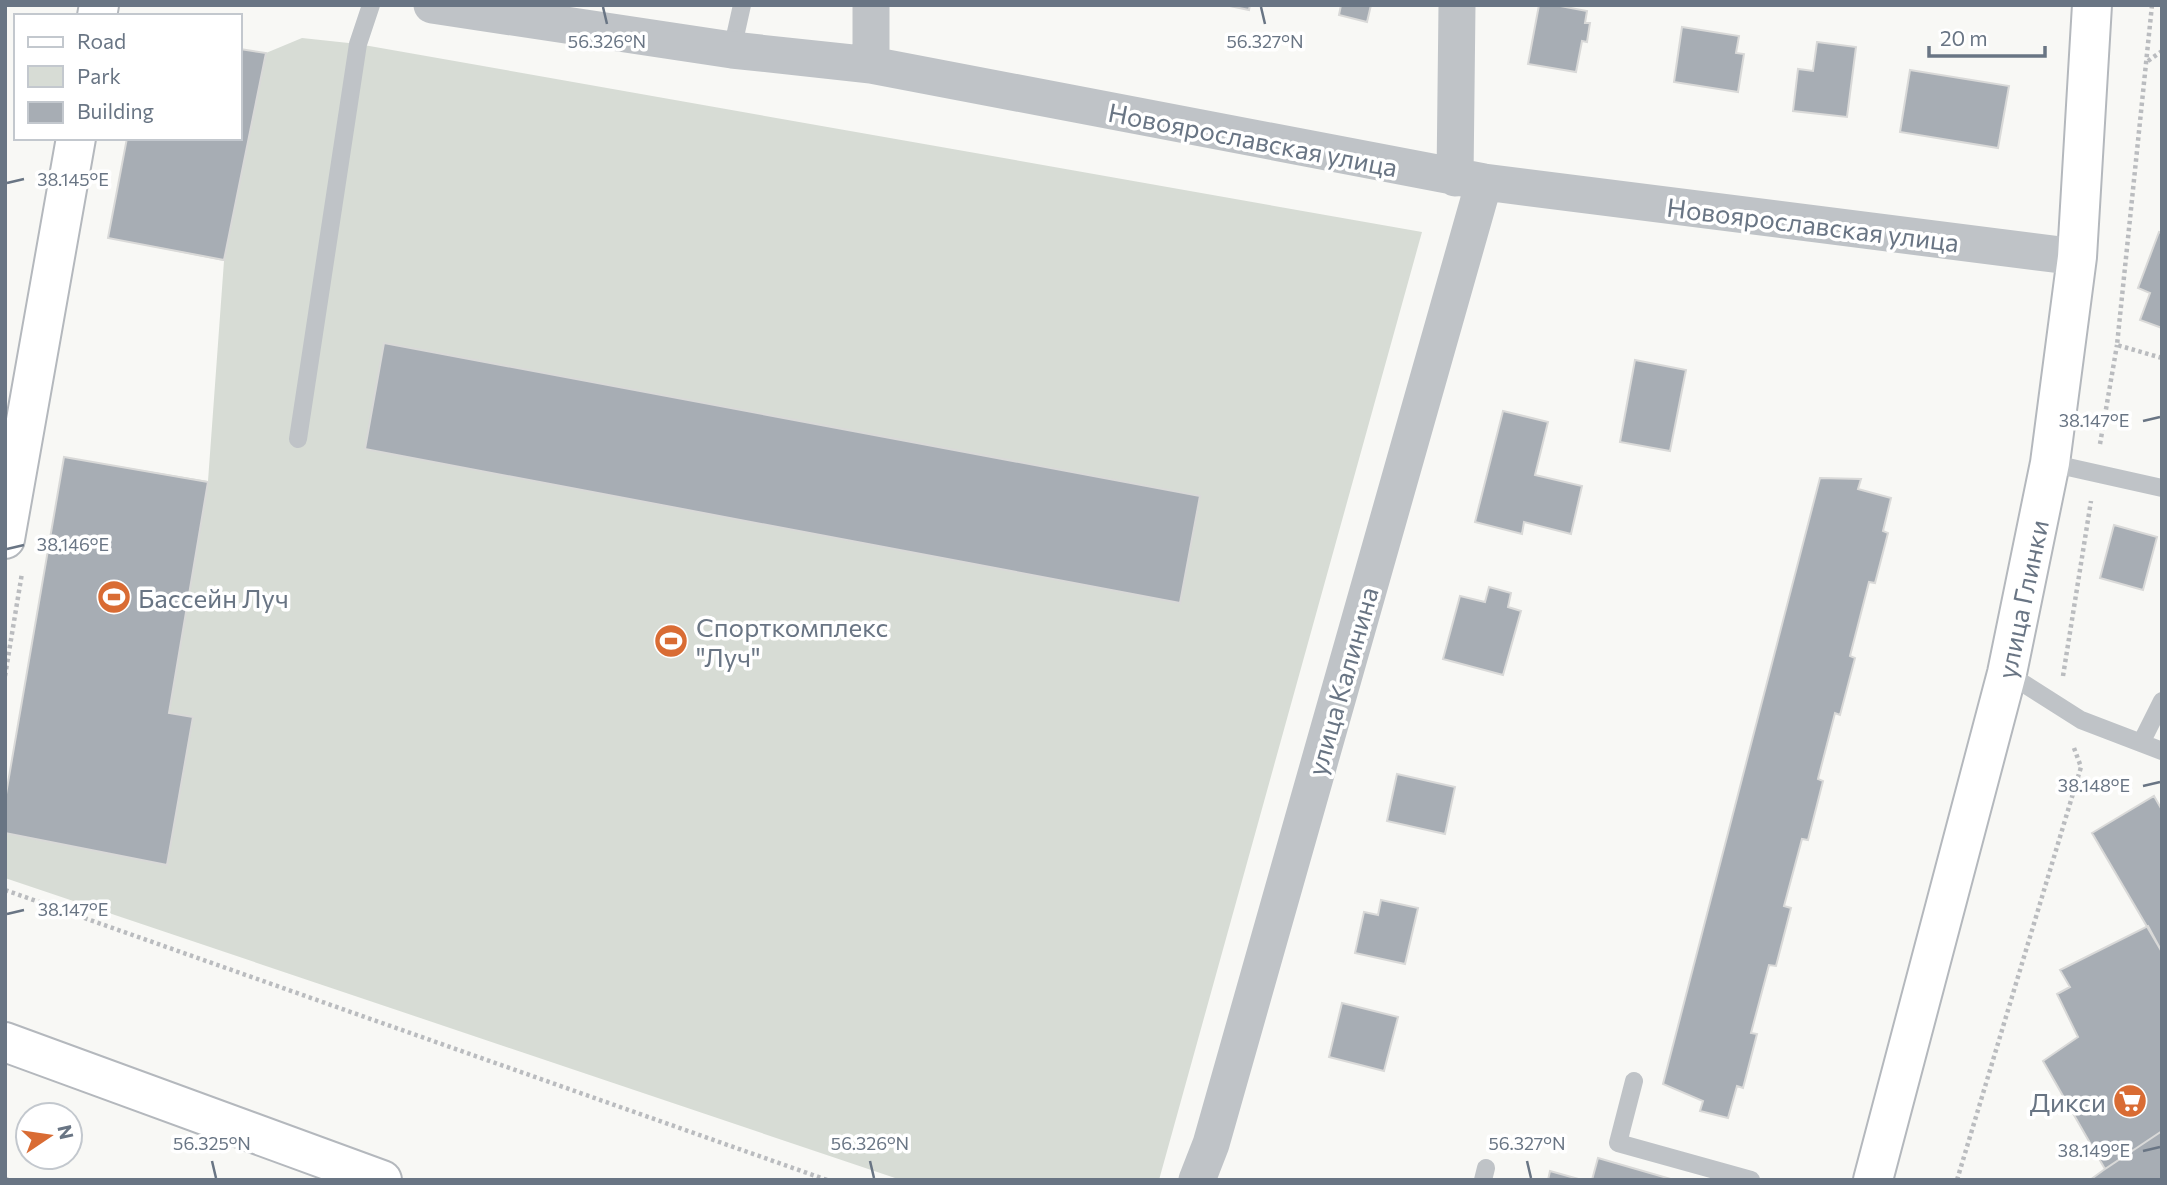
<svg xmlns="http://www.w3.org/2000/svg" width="2167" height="1185" font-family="Commissioner,sans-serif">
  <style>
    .green { fill: #d7dcd5 }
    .building { fill: #a7adb4; stroke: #d9d9d8; stroke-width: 2 }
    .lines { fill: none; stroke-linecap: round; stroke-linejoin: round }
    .secondary-casing { stroke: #b4b8bd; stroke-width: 42 }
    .path { stroke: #babcbf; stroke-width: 4.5; stroke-dasharray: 3.5 3.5; stroke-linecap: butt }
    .lane { stroke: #bfc3c7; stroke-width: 18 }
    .street { stroke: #bfc3c7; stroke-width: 37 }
    .secondary { stroke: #fff; stroke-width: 38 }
    .ticks { fill: none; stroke: #697584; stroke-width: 2.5 }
    .labels { text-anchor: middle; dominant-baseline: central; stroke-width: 7; stroke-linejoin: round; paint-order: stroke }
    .street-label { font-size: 26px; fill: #697584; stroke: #fff }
    .poi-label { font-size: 26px; fill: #697584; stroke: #fff; text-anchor: start }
    .ticks-label { font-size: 18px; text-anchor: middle; fill: #697584; stroke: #fff; stroke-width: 7; stroke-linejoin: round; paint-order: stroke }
  </style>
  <rect width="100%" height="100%" fill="#f8f8f5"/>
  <path class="green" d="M302,38l56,6 1064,188 -263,948h-258l-896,-302v-78l59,-343 144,24 16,-220 -116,-23 19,-100h113v-89l26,4z"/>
  <path class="building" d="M1225,5h25l-1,5z
    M1341,5h30l-4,17 -28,-7z
    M1539,5h16l32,6 -2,12h5l-3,19 -5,-1 -6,31 -48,-8z
    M1682,27l57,9 -3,17 8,1 -6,38 -64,-10z
    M1817,42l39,5 -9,70 -54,-6 5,-42 15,2z
    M240,49l26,4 -42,207 -116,-22 19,-100h113z
    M1910,70l99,16 -11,62 -98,-16z
    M2159,232l3,1v95l-22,-8 10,-27 -12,-5z
    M384,343l816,153 -20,107 -815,-154z
    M1635,360l51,10 -16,81 -50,-9z
    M1503,411l45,11 -13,53 47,11 -11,48 -47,-12 -2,12 -47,-12z
    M64,457l144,25 -39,231 24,4 -26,148 -162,-32v-33z
    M1820,478l41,1 -3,10 33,9 -8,33 5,2 -13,50 -6,-1 -19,74 5,2 -15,57 -5,-2 -17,66 5,2 -15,59 -6,-1 -18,67 7,2 -15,58 -7,-1 -18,68 6,1 -14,54 -6,-2 -9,32 -28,-7 3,-10 -40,-17z
    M2114,525l43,12 -14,53 -43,-12z
    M1489,587l22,6 -3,14 13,4 -18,64 -60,-16 17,-63 25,6z
    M1397,774l58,13 -10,47 -58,-13z
    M2154,796l8,14v142l-70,-119z
    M1381,900l37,8 -13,56 -50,-11 9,-41 14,3z
    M2148,926l14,26v179l-57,38 -62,-108 35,-24 -21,-43 13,-7 -10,-17z
    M1342,1003l56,14 -14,54 -55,-14z
    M2162,1131v49h-72l15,-11z
    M1598,1158l76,22h-82z
    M1550,1171l32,9h-34z"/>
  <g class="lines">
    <g class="secondary-casing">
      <path id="secondary" d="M97,16l2,-11
        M5,539l71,-401
        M5,1042l377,138
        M1873,1180l134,-507 43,-210 27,-206 15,-252"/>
    </g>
    <path class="path" d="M2152,5l-35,340 45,13
      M2148,61l14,-10
      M2100,444l17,-99
      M5,676l17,-103
      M2063,676l28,-175
      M5,890l822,290
      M5,1179l3,1
      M1957,1180l124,-413 -7,-19"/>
    <path class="lane" d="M732,50l10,-45
      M298,439l60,-395 13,-39
      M2050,463l112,25
      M2007,673l74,47 81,31
      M2141,743l21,-42
      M1634,1081l-16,62 133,37
      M1483,1180l3,-12"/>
    <path class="street" d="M432,5l300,45 139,15 613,117 593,75
      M871,5v60
      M1455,178l2,-173
      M1197,1180l14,-36 273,-962"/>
    <use href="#secondary" class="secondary"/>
  </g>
  <path class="ticks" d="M603,7l4,17M1261,7l4,17M7,183l17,-4M2143,421l17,-4M7,549l17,-4M2143,786l17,-4M7,914l17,-4M2143,1151l17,-4M212,1161l4,17M870,1161l4,17M1527,1161l4,17"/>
  <defs>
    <g id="stadium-disc" transform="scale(1.75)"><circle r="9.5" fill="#d96c34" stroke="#fff"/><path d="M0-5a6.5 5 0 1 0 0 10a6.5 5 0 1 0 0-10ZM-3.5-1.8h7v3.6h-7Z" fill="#fff"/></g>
    <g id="supermarket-disc" transform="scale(1.75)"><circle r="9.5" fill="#d96c34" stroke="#fff"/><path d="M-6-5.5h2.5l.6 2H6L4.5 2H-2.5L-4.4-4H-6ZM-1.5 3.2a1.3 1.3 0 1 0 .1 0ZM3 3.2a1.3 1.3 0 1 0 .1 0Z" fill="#fff"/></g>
  </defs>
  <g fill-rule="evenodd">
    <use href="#stadium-disc" x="114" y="597"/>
    <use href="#stadium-disc" x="671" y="641"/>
    <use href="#supermarket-disc" x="2130" y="1101"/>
  </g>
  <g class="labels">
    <g class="street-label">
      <text transform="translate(1253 139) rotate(11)">Новоярославская улица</text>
      <text transform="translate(1813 224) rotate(7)">Новоярославская улица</text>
      <text transform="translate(2022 599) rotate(-78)">улица Глинки</text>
      <text transform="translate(1342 681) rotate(-74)">улица Калинина</text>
    </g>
    <g class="poi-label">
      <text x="138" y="597">Бассейн Луч</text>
      <text x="696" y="626">Спорткомплекс<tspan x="696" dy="30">"Луч"</tspan></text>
      <text x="2106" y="1101" text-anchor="end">Дикси</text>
    </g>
  </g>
  <g class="ticks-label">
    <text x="607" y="48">56.326°N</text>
    <text x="1265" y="48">56.327°N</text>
    <text x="73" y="186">38.145°E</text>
    <text x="2094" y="427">38.147°E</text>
    <text x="73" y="551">38.146°E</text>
    <text x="2094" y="792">38.148°E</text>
    <text x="73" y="916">38.147°E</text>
    <text x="212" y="1150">56.325°N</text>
    <text x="870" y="1150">56.326°N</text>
    <text x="1527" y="1150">56.327°N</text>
    <text x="2094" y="1157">38.149°E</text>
  </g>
  <rect width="2167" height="1185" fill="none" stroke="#697584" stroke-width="14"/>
  <rect x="14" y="14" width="228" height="126" fill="#ffffff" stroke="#c3c8ce" stroke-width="2"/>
  <rect x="28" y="37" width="35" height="10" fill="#ffffff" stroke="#c3c8ce" stroke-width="2"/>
  <text x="77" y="49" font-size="21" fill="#697584">Road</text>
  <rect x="28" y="66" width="35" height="21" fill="#d7dcd5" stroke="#c3c8ce" stroke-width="2"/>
  <text x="77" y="84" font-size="21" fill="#697584">Park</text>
  <rect x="28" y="102" width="35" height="21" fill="#a7adb4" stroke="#c3c8ce" stroke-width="2"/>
  <text x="77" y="119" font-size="21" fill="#697584">Building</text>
  <g transform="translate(49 1136) rotate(77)"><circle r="33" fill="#ffffff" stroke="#c3c8ce" stroke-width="2"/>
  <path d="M0-5L12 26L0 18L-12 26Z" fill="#d96c34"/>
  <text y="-10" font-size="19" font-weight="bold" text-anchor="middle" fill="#697584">N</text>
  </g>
  <path d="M1929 46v10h116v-10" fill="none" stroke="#697584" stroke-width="3.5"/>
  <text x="1940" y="46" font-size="21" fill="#697584" stroke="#ffffff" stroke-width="5" paint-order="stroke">20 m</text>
</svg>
